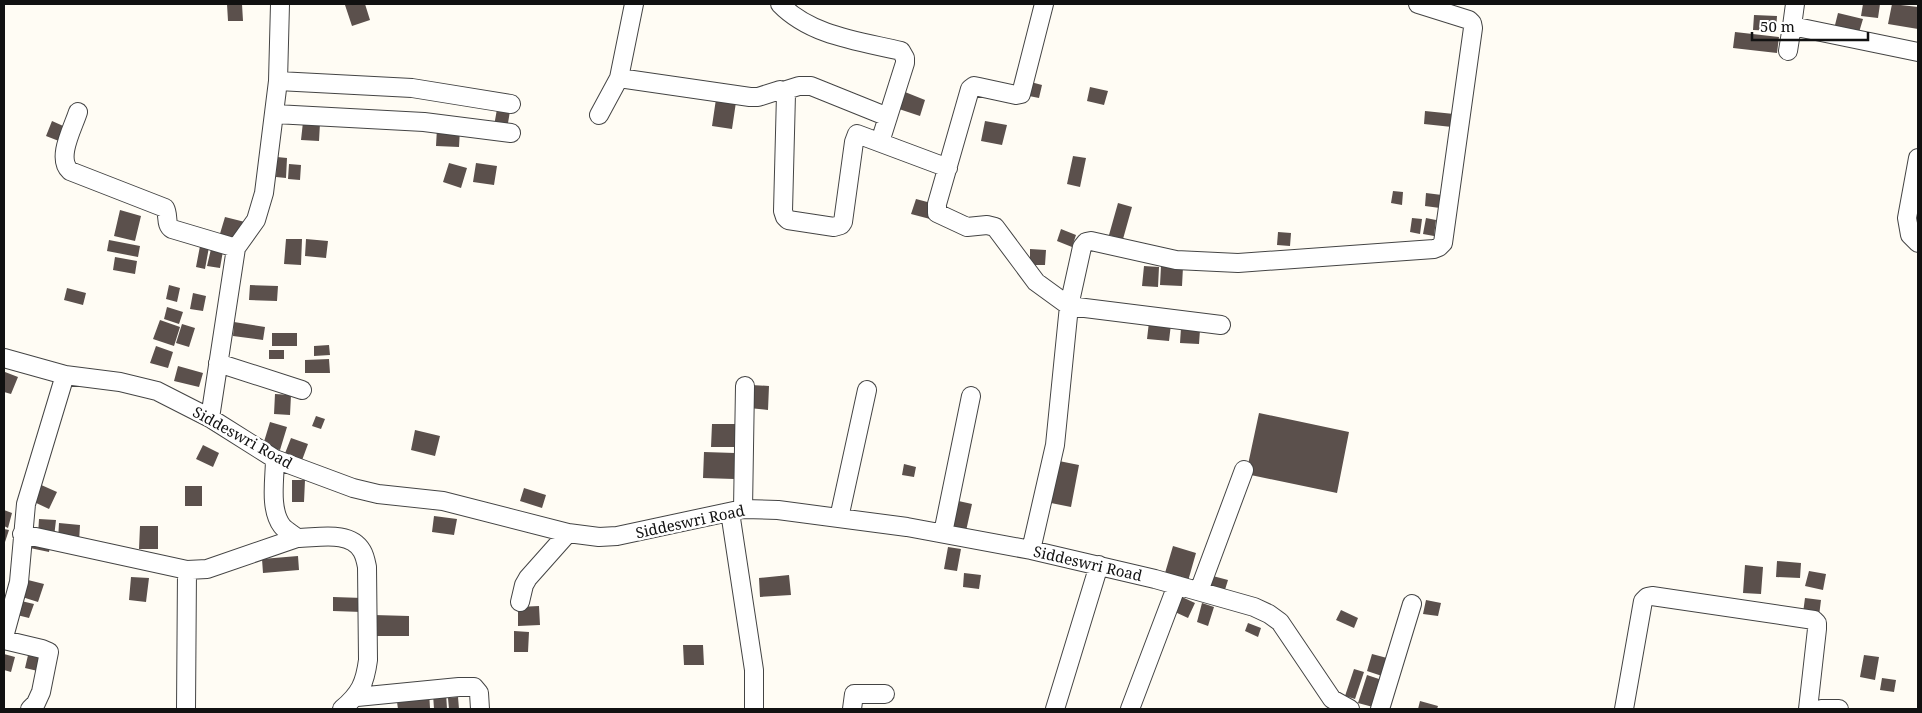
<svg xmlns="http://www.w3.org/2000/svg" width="1922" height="713" font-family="'Noto Serif',serif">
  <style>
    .building { fill: #5b504c }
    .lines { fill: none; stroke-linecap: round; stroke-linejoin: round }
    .minor-casing { stroke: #444; stroke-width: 20 }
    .minor { stroke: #fff; stroke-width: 18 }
    .labels { text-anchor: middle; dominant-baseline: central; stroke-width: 5; stroke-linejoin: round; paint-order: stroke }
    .street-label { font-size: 15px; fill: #111; stroke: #fff }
  </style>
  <rect width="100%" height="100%" fill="#fffcf4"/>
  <path class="building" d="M227,4h15l1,17h-15z
    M350,4h15l5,16 -18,6 -7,-21z
    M1863,4h17l-2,14 -17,-2z
    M1892,4l26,3v22l-30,-5z
    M1838,13l25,6 -6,20 -24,-6z
    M1754,15l23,1 -1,15 -23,-1z
    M1735,32l44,5 -2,16 -44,-5z
    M1027,81l15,4 -3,13 -15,-3z
    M1090,87l18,4 -4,14 -17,-4z
    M905,92l20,8 -5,16 -21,-7z
    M716,99l20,3 -4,27 -20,-3z
    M497,109l13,2 -3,18 -13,-3z
    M1425,111l29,3 -2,13 -28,-3z
    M52,121l18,8 -6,14 -18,-7z
    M985,121l22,4 -5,20 -21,-4z
    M303,122l17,1 -1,18 -18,-1z
    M437,128l23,1 -1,18 -23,-1z
    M1073,156l13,2 -6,29 -13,-3z
    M277,157l10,1 -1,20 -10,-1z
    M449,163l18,5 -6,20 -18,-6z
    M476,163l21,3 -3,19 -21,-3z
    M289,164l12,1 -1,15 -12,-1z
    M1393,191l10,1 -1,13 -11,-2z
    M1426,193l16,2 -2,13 -15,-2z
    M916,199l19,5 -5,15 -19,-5z
    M1118,203l14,4 -9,32 -14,-4z
    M120,210l21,6 -6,25 -21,-5z
    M225,217l20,5 -6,21 -20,-6z
    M1412,218l10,1 -2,15 -10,-2z
    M1426,218l10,2 -2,16 -11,-2z
    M1061,229l15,6 -4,12 -15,-6z
    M1278,232l13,1 -1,13 -13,-1z
    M286,239h16l-1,26 -17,-1z
    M306,239l22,2 -2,17 -21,-2z
    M109,240l31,6 -2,11 -31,-6z
    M200,246l9,1 -4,22 -9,-2z
    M211,249l12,2 -3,17 -13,-2z
    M1030,249l16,1 -1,15h-15z
    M115,257l22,4 -2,13 -22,-4z
    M1144,266l15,1 -1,20 -16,-1z
    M1161,266l22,1 -1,19 -22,-1z
    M169,285l11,3 -3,14 -11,-3z
    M250,285l28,1 -1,15 -28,-1z
    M67,288l19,5 -3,12 -19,-5z
    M193,293l13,3 -3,15 -13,-2z
    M167,307l16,5 -4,12 -15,-5z
    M160,320l20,7 -6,19 -21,-7z
    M234,322l31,5 -2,13 -30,-4z
    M1149,322l22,2 -2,17 -22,-2z
    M182,324l13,4 -6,19 -13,-4z
    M1181,328l19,2 -1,14 -19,-1z
    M272,333h25v13h-25z
    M329,345l1,10 -16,1v-10z
    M156,346l17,6 -5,16 -18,-5z
    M269,350h15v9h-15z
    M329,359l1,14h-25v-13z
    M178,366l25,7 -4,14 -25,-6z
    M5,372l13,5 -7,17 -7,-2z
    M751,385l18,1 -1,24 -19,-2z
    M275,394l16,1 -1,20 -16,-1z
    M1259,413l90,19 -12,61 -91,-19z
    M316,416l9,3 -4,10 -9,-3z
    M270,422l17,5 -7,23 -17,-5z
    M712,424h28v23h-29z
    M415,430l25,6 -5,20 -24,-6z
    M291,438l17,6 -7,19 -17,-7z
    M203,445l16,8 -6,14 -17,-8z
    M704,452l31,1 -1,26 -31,-1z
    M1054,460l25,5 -8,42 -25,-5z
    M904,464l12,3 -2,10 -12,-2z
    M292,480h13l-1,22h-12z
    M39,484l18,8 -8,17 -17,-8z
    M185,486h17v20h-17z
    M524,488l22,7 -4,13 -22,-7z
    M954,500l18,4 -6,27 -17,-4z
    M4,510l8,3 -4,15 -4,-2z
    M434,516l23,3 -3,16 -22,-3z
    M39,519l17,1 -2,17 -16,-2z
    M59,523l21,2 -1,17 -21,-2z
    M140,526h18v23h-19z
    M4,529l5,1 -5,15z
    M32,538l19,3 -2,11 -19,-4z
    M1173,546l23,7 -8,28 -23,-8z
    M948,547l13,2 -4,22 -13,-2z
    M298,556l1,14 -36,3 -1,-14z
    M1777,561l24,2 -1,15 -24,-1z
    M1745,565l18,2 -2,27 -18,-1z
    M1809,571l17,3 -3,16 -18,-4z
    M964,573l17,2 -2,14 -16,-2z
    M789,575l2,20 -31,2 -1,-19z
    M1209,575l19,5 -4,13 -19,-5z
    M131,577l18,1 -3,24 -17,-2z
    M24,579l20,5 -6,18 -19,-6z
    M333,597l30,1 -1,14 -29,-1z
    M1182,597l13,6 -7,15 -13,-6z
    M1805,598l16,2 -2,16 -16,-3z
    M17,600l17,4 -5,14 -16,-4z
    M1426,600l15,3 -3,13 -15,-2z
    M1202,603l12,4 -6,19 -11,-4z
    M539,606l1,19 -22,1v-19z
    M1341,610l17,8 -4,10 -18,-8z
    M374,615l35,1v20h-36z
    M1248,623l13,5 -3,9 -13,-6z
    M514,631l15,1 -1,20h-14z
    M683,645h20l1,20h-20z
    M29,651l17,4 -4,17 -17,-4z
    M4,654l11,3 -4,15 -7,-2z
    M1372,654l15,4 -5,18 -15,-5z
    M1864,655l15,2 -4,23 -15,-3z
    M1354,669l10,3 -9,27 -10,-3z
    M1367,675l15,5 -9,27 -15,-4z
    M1882,678l14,2 -2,12 -14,-2z
    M429,692l1,16 -32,1 -2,-14z
    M446,693l1,16h-13l-1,-15z
    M458,697l1,12h-10l-1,-11z
    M1420,701l18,5 -1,3h-19z"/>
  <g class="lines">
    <g class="minor-casing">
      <path id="minor" d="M780,4c31,32 79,37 121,47l4,7v5l-25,79
        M1044,4l-23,90 -5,1 -37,-8 -5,-1 -4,3 -33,115v9l30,14 20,-2 8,2 41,55 33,24 152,19
        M1792,26l3,-22
        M1788,51l4,-25 126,26
        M619,78l131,19h8l22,-7 6,4 -3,117 2,6 3,3 46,7 7,-2 2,-3 11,-80 3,-8 91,34
        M278,81l134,7 99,16
        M783,91l16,-5h12l77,31
        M78,112c-5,16 -22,46 -8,59l95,37c4,7 0,17 7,21l64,19
        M275,114l149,8 87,11
        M599,115l20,-37 15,-74
        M1918,158l-11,60 3,17 8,8
        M4,358l61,17 55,7 37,9 53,27 65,41 78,29 25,6 65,7 125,32 31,4 18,-1 126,-27 35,1 129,17 124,23 124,29 99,28 15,7 11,8 52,77 18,10
        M218,363l84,27
        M210,418l26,-170 20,-28 8,-27 14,-112 2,-77
        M275,459c0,19 -6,50 7,67 4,5 11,8 15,12 21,0 53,-8 65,13 3,5 4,11 5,16l1,93c-3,23 -8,34 -26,49
        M743,509l2,-123
        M730,512l24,158v39
        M839,518l28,-128
        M943,533l28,-137
        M22,534l165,36 20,-1 90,-31
        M1031,550l24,-105 14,-139 13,-59 4,-5 5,-1 85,19 62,3 196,-14 5,-2 4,-4 30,-215 -1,-5 -3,-3 -51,-16
        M1199,591l45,-121
        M520,602l4,-17 4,-7 40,-45
        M4,637l15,-55 7,-78 39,-129
        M4,640l38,9 7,3 -8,40 -5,11 -6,6
        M357,697l102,-10h15l5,6 1,16
        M186,709l1,-139
        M852,709l2,-15h31
        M1055,709l44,-144
        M1130,709l47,-124
        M1380,709l32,-105
        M1624,709l19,-108 4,-4 5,-1 162,24 3,3v6l-9,80
        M1821,709h18"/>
    </g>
    <use href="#minor" class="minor"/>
  </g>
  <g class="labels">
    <g class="street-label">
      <text transform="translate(243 437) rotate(29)">Siddeswri Road</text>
      <text transform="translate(690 521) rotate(-12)">Siddeswri Road</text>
      <text transform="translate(1088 563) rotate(13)">Siddeswri Road</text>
    </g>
  </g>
  <rect width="1922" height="713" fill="none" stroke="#111111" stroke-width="10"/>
  <path d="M1752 32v8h116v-8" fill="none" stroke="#111111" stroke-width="2.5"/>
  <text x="1760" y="32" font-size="15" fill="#111111" stroke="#ffffff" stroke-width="4" paint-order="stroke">50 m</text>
</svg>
